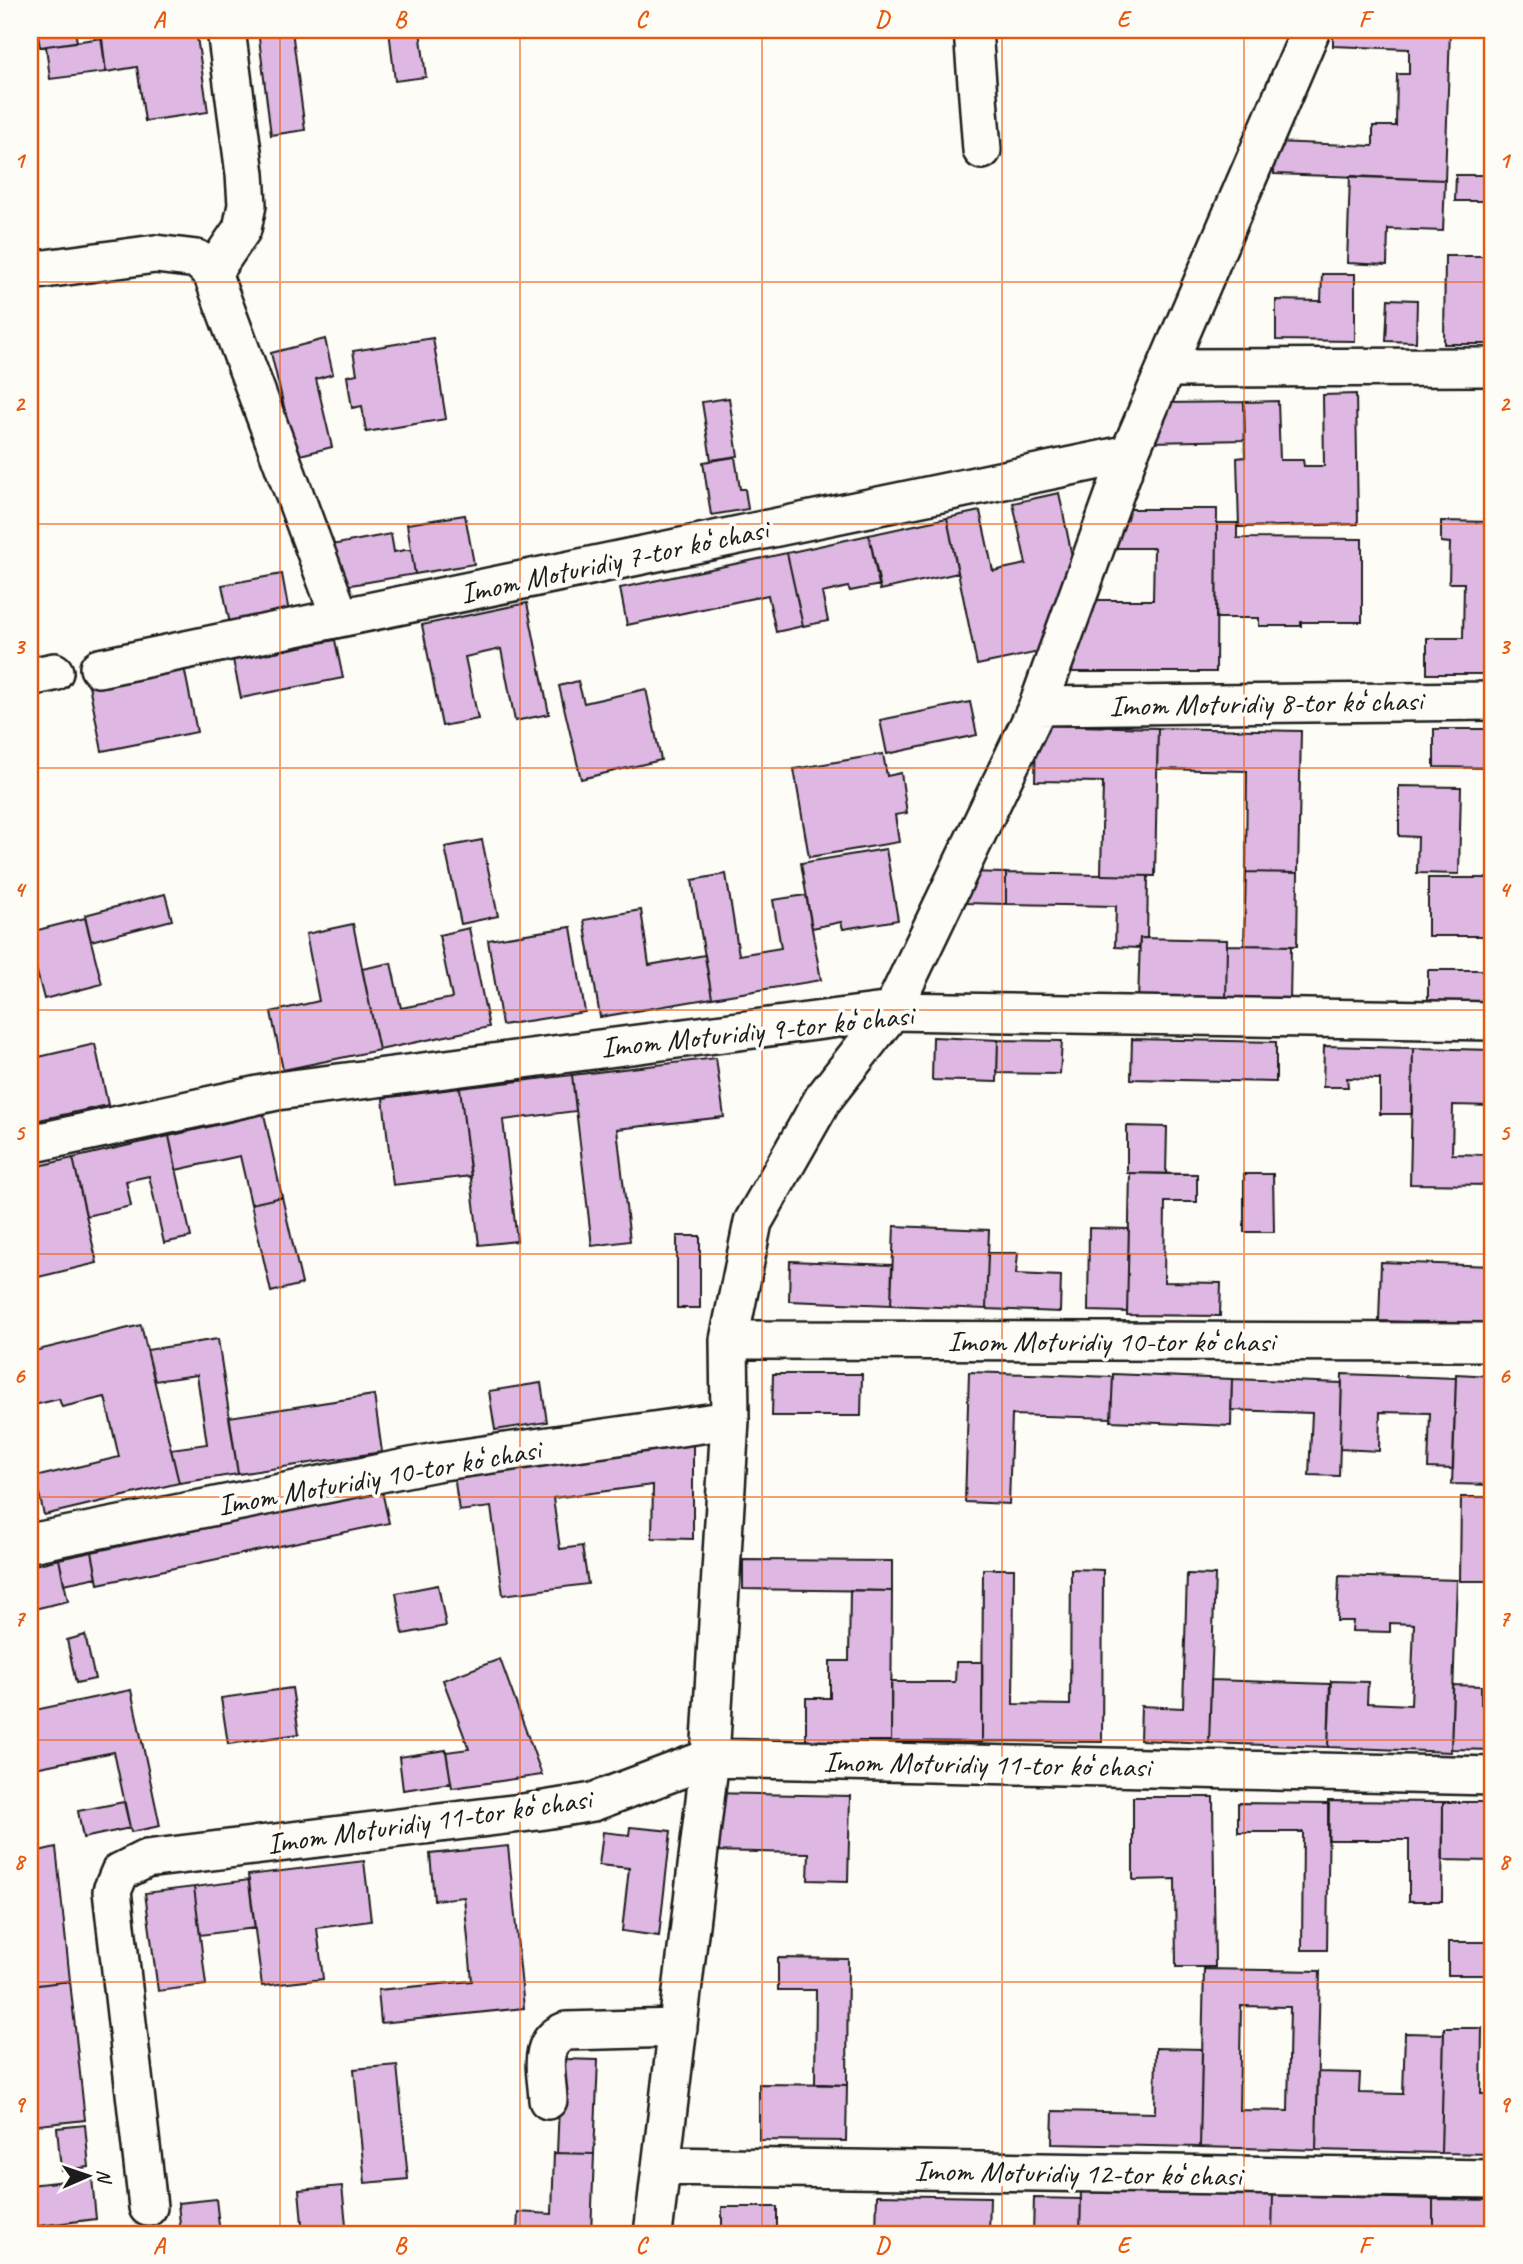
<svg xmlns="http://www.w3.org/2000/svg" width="1523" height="2264" font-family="Caveat,sans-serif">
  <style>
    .building { fill: #deb8e2; stroke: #1c1c1c; stroke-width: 2; fill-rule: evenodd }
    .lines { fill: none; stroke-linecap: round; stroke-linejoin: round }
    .minor-casing { stroke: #1c1c1c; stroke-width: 42 }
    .minor { stroke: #fdfcf7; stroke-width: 37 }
    .grid { fill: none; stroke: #e8590c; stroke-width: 2; stroke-opacity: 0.55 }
    .labels { text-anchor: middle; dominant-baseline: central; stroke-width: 7; stroke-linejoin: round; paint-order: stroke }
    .street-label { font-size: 30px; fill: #1c1c1c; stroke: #fdfcf7 }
    .neatline { fill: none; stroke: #e8590c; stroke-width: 2.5 }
    .grid-label { font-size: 23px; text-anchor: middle; font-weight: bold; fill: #e8590c }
  </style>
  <rect width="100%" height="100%" fill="#fdfcf7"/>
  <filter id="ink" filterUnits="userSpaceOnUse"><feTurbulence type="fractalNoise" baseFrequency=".0143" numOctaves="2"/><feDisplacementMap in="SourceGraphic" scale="14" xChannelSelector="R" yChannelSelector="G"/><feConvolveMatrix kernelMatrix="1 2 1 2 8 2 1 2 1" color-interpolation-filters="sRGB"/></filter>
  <g filter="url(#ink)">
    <path class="building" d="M37,30h38l2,12 -37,5z
      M100,30h52v3l44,-3 12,82 -63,9 -8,-54 -31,5z
      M258,30h34l13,100 -34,5z
      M389,30h31l6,47 -31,4z
      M1333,30h117l-5,150 -171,-6 1,-32 98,4v-20h23l1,-52h12v-25l-76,-3z
      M102,38l4,34 -56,7 -4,-33z
      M1456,175h37v169h-49l1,-88h47v-55h-37z
      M1350,176l95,4 -2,51 -55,-2 -1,36 -40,-2z
      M1322,274h33v67l-79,-1v-40l45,1z
      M1388,299l29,1 -1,42 -30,-1z
      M433,338l13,81 -80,13 -4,-26 -10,2 -5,-32 10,-2 -4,-23z
      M325,339l8,35 -17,5 16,68 -36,9 -25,-103z
      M1489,392h4v128h-5z
      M1356,394l2,130 -119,3 -2,-69 8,-1 -1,-55 34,-1 2,59h23l1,6h20l-1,-71z
      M729,398l9,58 -27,4 -9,-58z
      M1244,402l1,38 -94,2 17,-39z
      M735,457l5,32h5l3,20 -37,6 -8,-53z
      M1059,493l16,78 -36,81 -62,13 -30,-147 33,-7 13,60 33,-7 -13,-61z
      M1122,509h95l-1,163h-149l18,-72h68l1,-52h-46z
      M465,515l9,49 -59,10 -8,-50z
      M947,518l11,55 -78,17 -11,-55z
      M1441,521l52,1 -1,152h-65v-36h36l1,-55h-15l1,-40 -9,-1z
      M1217,523h20v15l125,1v83h-61v4h-42v-8h-43z
      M391,534l3,18 17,-3 4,25 -82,14 -7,-42z
      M869,535l11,50 -30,6 -2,-4 -26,6 6,28 -25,5 -16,-73z
      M787,553l16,73 -27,6 -8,-37 -141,30 -7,-37z
      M282,574l8,44 -59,11 -9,-44z
      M527,603l22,111 -34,7 -14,-72 -36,8 13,62 -36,7 -20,-101z
      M335,640l8,38 -102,20 -8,-38z
      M184,667l13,65 -95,19 -13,-66z
      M578,681l6,22 62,-14 15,71 -80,19 -22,-93z
      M970,702l7,33 -90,19 -7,-34z
      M1036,725l122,3 -3,148 -54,-1 2,-93 -68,-1z
      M1158,728l143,3 -3,142 -52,-1 1,-101 -90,-2z
      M1434,729h59v39l-59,-1z
      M883,754l4,22 14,-3 6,40 -12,2 4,27 -90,15 -15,-88z
      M1399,786l62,1 -2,87 -42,-1 1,-36 -19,-1z
      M482,840l16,76 -37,8 -16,-77z
      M886,849l12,71 -55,9 -2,-7 -29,6 -11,-65z
      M966,872l40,1v31l-40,-1z
      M1246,872l52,1 -1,73 -53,-1z
      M1006,873l142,3 -1,62h-7l-1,10 -24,-1 1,-41 -110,-2z
      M726,874l13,81 42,-7 -8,-48 33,-5 15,85 -109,18 -20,-118z
      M1428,878h65v58h-65z
      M165,894l7,26 -81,21 -6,-26z
      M641,910l8,55 56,-10 7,43 -112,19 -16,-97z
      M85,918l17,66 -58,15 -14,-54v-13z
      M353,924l26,126 -96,20 -12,-58 48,-11 -13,-67z
      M571,927l14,85 -83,13 -14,-85z
      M469,928l20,99 -110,23 -17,-81 29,-6 10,45 51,-10 -13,-63z
      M1140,938l87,2 -1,64 -88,-1z
      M1227,945l64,1 -1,58 -64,-2z
      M1428,970h65v42h-65z
      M933,1037l65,3 -1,42 -65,-2z
      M1132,1039l144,3v40l-145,-3z
      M998,1040l64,1 -2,33 -63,-1z
      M95,1044l13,61 -78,17v-63z
      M1324,1046l89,2 -1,66h-32v-35l-33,-1 1,9h-25z
      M1413,1048l80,2v56l-40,-1 -1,49 41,1v30l-83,-1z
      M716,1058l8,59 -107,12 13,112 -38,5 -20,-171z
      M572,1075l4,36 -73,9 14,121 -38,4 -19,-157z
      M460,1088l11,88 -78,9 -10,-87z
      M264,1114l18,83 -31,7 -11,-48 -64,14 -7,-34z
      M1127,1126l40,1 -1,47 -39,-1z
      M169,1136l22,101 -27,6 -15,-67 -23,5 5,25 -45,10 -13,-58z
      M73,1158l24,105 -67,16v-111z
      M1130,1173l67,1v28h-32l-1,80 57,1 -1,33 -93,-1z
      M1244,1174h29l1,58h-30z
      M282,1197l20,87 -31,8 -20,-88z
      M894,1226l95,4 -3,79 -95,-4z
      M1089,1228l40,1 -2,83 -39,-1z
      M677,1236h23v72h-23z
      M988,1253h30l-2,21 45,2 -1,36 -74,-3z
      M790,1261l102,4 -1,40 -102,-4z
      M1381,1262l112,4v59l-114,-4z
      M141,1325l38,158 -135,32 -9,-38 84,-20 -14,-60 -43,10 -3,-8 -29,7v-54z
      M218,1339l20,135 -59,9 -8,-34 36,-5 -10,-69 -42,6 -8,-31z
      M969,1372l144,5 -2,41 -99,-3 -3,89 -44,-2z
      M773,1374h89l-1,42h-89z
      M1113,1374l119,5 -1,47 -120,-5z
      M1342,1374l114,4 -3,91 -25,-1 2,-55 -50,-1 -1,39 -39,-2z
      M1456,1374l37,2v109l-41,-1z
      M1232,1379l110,4 -3,93 -30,-1 3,-62 -81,-3z
      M541,1383l6,39 -52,8 -6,-39z
      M374,1395l8,57 -144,22 -9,-57z
      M693,1440v99l-41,-1 1,-53 -100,13 7,51 22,-3 6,38 -85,11 -12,-88 -32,4 -5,-36z
      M382,1491l7,32 -291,61 -6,-32z
      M1461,1497h32l-1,84h-32z
      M92,1552l5,25 -33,7 -5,-25z
      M59,1559l9,42 -38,9v-44z
      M743,1560l149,1v30l-149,-2z
      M983,1569h31l-1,135 57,1 1,-136 32,1 -1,172 -120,-1z
      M1187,1574l28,1 -6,168 -69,-3 1,-34 42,2z
      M1339,1576l118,4 -6,172 -123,-5 3,-66 37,1 -1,21 44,2 3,-81 -24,-1v9l-38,-1 1,-10h-16z
      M438,1585l8,41 -43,8 -7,-41z
      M850,1590l42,1 -1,150h-85v-43h24v-37h19z
      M85,1635l10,44 -19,4 -9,-43z
      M500,1659l42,116 -90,13 -6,-36 23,-3 -26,-69z
      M956,1662h26v80l-91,-1v-59h64z
      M1211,1680l119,4 -2,63 -119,-4z
      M1453,1685l28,1v18l12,1v45l-42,-1z
      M292,1688l7,46 -71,10 -7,-46z
      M131,1690l29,136 -29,6 -17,-80 -84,17v-58z
      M446,1750l5,33 -48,7 -4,-33z
      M708,1793l142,3 -2,85 -40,-1 1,-27 -102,-2z
      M1133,1797h80l2,170h-39l-1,-88 -42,1z
      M1328,1801l115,1 -1,99h-33v-61h-81z
      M124,1802l6,26 -47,10 -5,-27z
      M1443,1802h50v59l-50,-1z
      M1238,1803l91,1 -2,146h-25l1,-118h-65z
      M630,1827l41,4 -12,105 -37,-5 7,-63 -30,-3 4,-33 26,3z
      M508,1846l16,162 -143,15 -3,-33 94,-9 -8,-84 -30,3 -4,-46z
      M56,1847l14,134 -40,5v-133z
      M364,1861l7,60 -54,7 6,51 -61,7 -14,-111z
      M249,1880l6,48 -55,7 -6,-48z
      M194,1887l12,98 -48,6 -13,-98z
      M1448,1942h45v33h-45z
      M778,1958l70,1 -1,126 -32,-1 1,-94h-38z
      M1204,1969l116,2 -4,179 -116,-3zM1241,2006l49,1 -2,104 -49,-1z
      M70,1981l15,139 -55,6v-140z
      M1444,2028h38l-1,66h12v60l-52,-1z
      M1405,2033l39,1 -3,119 -125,-3 2,-78 42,1 -1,20 44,1z
      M1156,2048l46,1 -2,98 -148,-3 1,-33 102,2z
      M561,2059l37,1 -4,94 -37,-1z
      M397,2065l11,114 -43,4 -11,-114z
      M759,2084l88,1 -1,56 -87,-1z
      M85,2125l4,42 -28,3 -4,-42z
      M554,2153l40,1 -3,80h-74l1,-22 34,2z
      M92,2178l4,41 -66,8v-42z
      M342,2186l5,48h-44l-4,-44z
      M1081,2191l192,4 -1,39h-192z
      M877,2195l113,2 -1,37h-113z
      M1273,2195l160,4v35h-161z
      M1034,2198l47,1 -1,35h-47z
      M216,2199l4,35h-39l-3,-31z
      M1433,2199l60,1v34h-60z
      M722,2207h55v25h-55z"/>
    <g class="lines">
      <g class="minor-casing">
        <path id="minor" d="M973,30l9,120
          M30,271l125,-17 42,5 15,14 128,344
          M212,273l30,-44 5,-24 -2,-31 -19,-144
          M1167,368l326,-1
          M99,668l1030,-214
          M30,677l24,-5
          M1038,706l455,-5
          M30,1144l247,-53 615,-80 601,10
          M729,1340l764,2
          M30,1543l406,-81 294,-42
          M548,2100c-1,-28 -12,-57 18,-69l112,-3
          M662,2166l831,13
          M148,2207l-36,-316 8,-19 26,-13 392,-48 55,-9 117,-44 783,18
          M653,2234l57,-476 20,-338 -1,-80 24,-118 70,-123 69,-88 146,-305 91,-252 182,-424"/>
      </g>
      <use href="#minor" class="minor"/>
    </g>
  </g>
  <path class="grid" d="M280,30v2204M520,30v2204M762,30v2204M1002,30v2204M1244,30v2204M30,282h1463M30,524h1463M30,768h1463M30,1010h1463M30,1254h1463M30,1497h1463M30,1740h1463M30,1982h1463"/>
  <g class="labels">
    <g class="street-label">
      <text transform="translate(614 561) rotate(-12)">Imom Moturidiy 7-tor koʻchasi</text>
      <text transform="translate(1266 703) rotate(-1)">Imom Moturidiy 8-tor koʻchasi</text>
      <text transform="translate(757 1031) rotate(-6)">Imom Moturidiy 9-tor koʻchasi</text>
      <text x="1111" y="1341">Imom Moturidiy 10-tor koʻchasi</text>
      <text transform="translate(379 1477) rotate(-10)">Imom Moturidiy 10-tor koʻchasi</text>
      <text transform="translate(987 1764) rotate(1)">Imom Moturidiy 11-tor koʻchasi</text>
      <text transform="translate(429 1821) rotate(-8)">Imom Moturidiy 11-tor koʻchasi</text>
      <text transform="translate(1078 2173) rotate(1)">Imom Moturidiy 12-tor koʻchasi</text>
    </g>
  </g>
  <rect width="1523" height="2264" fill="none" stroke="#fdfcf7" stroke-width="77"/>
  <g transform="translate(88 2176) rotate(88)" stroke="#fdfcf7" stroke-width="5" paint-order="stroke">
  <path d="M0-5L12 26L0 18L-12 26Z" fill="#1c1c1c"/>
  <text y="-10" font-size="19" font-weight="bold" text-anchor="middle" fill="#1c1c1c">N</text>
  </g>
  <rect x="38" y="38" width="1446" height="2188" class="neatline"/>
  <g class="grid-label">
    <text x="159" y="27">A</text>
    <text x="400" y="27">B</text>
    <text x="641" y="27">C</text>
    <text x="882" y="27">D</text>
    <text x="1123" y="27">E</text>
    <text x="1364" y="27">F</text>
    <text x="19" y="168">1</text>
    <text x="1504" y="168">1</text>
    <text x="19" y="411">2</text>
    <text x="1504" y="411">2</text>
    <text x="19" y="654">3</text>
    <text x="1504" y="654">3</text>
    <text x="19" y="897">4</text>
    <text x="1504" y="897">4</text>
    <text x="19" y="1140">5</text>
    <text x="1504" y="1140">5</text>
    <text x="19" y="1383">6</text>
    <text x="1504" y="1383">6</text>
    <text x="19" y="1626">7</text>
    <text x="1504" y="1626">7</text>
    <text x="19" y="1869">8</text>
    <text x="1504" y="1869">8</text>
    <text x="19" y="2112">9</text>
    <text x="1504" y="2112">9</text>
    <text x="159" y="2253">A</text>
    <text x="400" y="2253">B</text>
    <text x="641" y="2253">C</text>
    <text x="882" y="2253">D</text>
    <text x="1123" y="2253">E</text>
    <text x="1364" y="2253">F</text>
  </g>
</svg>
